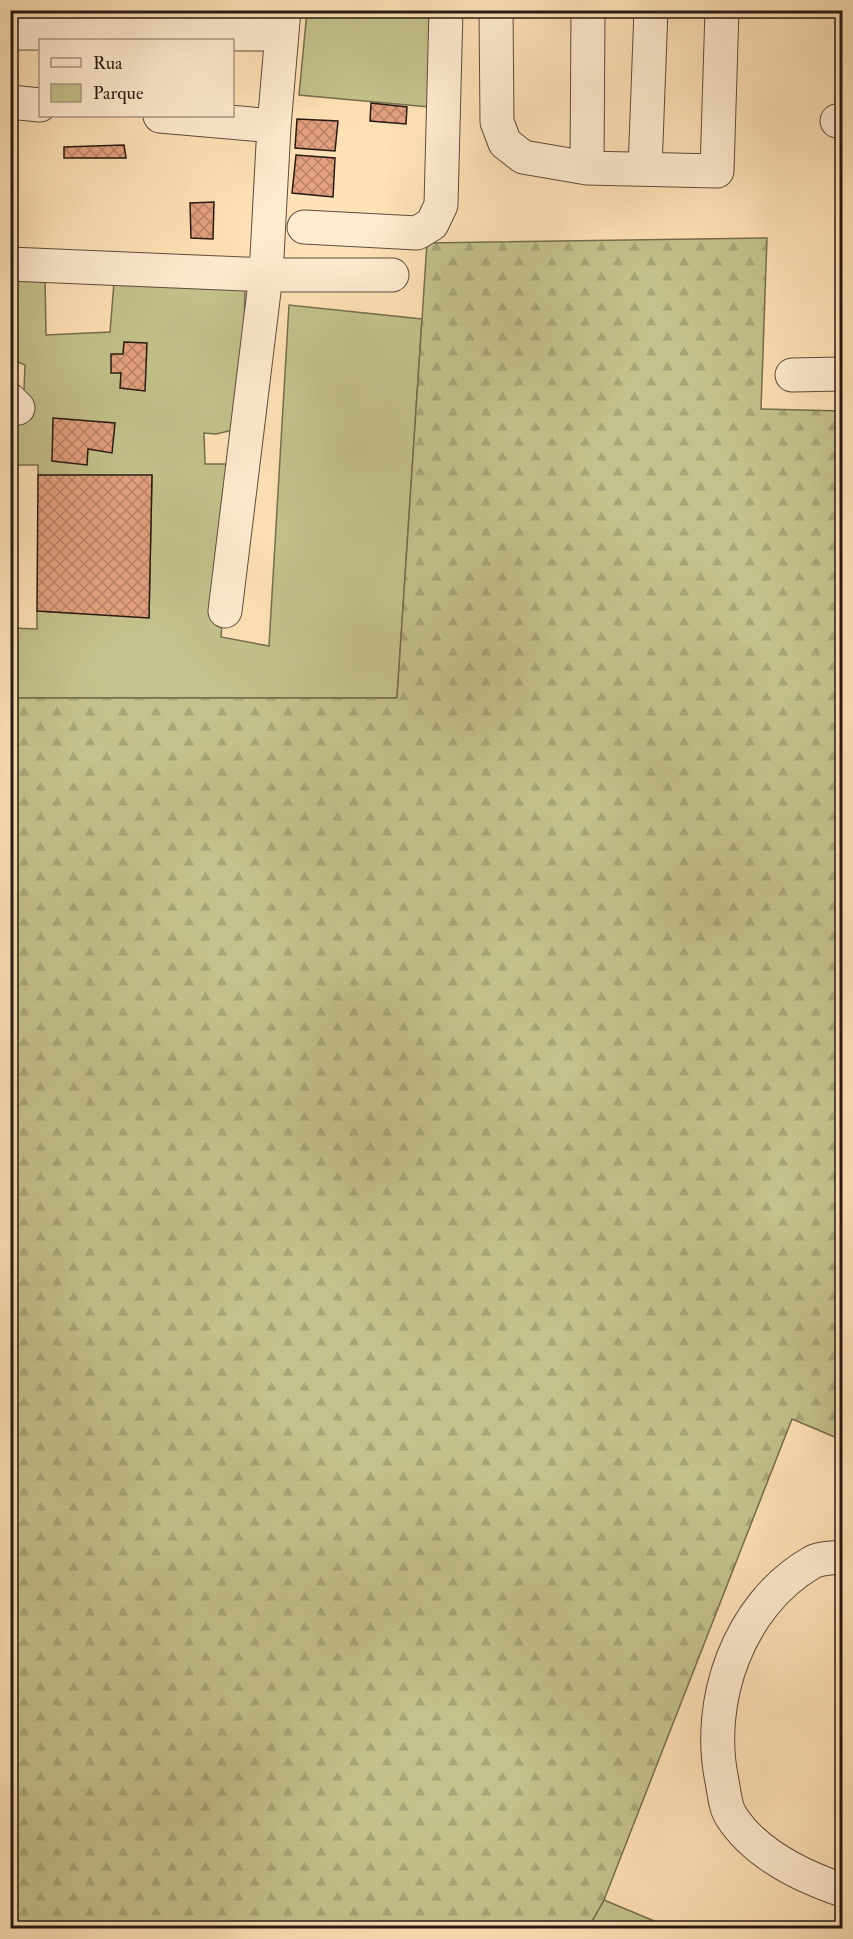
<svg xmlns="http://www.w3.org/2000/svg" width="853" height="1939" font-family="'IM FELL Double Pica',serif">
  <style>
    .green { fill: #c4c28c; stroke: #766e50; stroke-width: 1.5 }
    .forest { fill: url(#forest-firs); stroke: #766e50; stroke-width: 1.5 }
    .building { fill: url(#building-cross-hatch); stroke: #271a14; stroke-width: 1.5 }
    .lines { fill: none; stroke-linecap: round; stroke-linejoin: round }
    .minor-casing { stroke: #5d4c3d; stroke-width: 35 }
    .minor { stroke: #ffecd0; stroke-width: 33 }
  </style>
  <defs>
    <pattern id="forest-firs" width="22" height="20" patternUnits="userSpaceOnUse" patternTransform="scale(1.5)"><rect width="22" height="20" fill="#c4c28c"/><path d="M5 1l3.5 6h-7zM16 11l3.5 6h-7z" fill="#a8a678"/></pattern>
    <pattern id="building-cross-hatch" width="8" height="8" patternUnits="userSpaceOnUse" patternTransform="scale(1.5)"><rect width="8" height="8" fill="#e4a17f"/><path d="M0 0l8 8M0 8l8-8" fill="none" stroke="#b98267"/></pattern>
  </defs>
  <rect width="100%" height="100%" fill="#ffe2b7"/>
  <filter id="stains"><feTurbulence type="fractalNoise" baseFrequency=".00333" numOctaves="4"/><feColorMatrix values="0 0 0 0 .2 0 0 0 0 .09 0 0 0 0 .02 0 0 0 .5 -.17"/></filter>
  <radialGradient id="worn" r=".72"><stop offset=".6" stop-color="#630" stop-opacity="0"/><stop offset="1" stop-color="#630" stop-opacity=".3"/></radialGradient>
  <path class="green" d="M11,10l223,1 -80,9 -143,-6z
    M307,11h134l-12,96 -130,-12z
    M45,278l1,57 64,-3 4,-50 131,8 -3,138 -26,6 -12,-1 1,31h25l3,24 -12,149 48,9 20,-341 133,14 -25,379h-386v-70l26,1v-18l112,6 3,-141 -114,-1v-10h-27l-1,-52 13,2 2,-50 -14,-6v-79z
    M604,1900l67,28h-83z"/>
  <path class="forest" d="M767,238l-6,171 81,2v1029l-50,-21 -188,481 -16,28h-577l-1,-1230h387l30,-455z"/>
  <path class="building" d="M371,103l36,4 -1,17 -36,-3z
    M297,119l41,2 -3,30 -40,-3z
    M124,145l2,13h-62v-11z
    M296,155l39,3 -2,39 -41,-4z
    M214,202l-1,37 -22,-1 -1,-35z
    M124,342l23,1 -2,48 -25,-3 1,-15h-10v-19h12z
    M53,418l62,5 -3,30 -24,-4 -1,16 -35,-4z
    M38,475h114l-3,143 -112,-7z"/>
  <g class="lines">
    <g class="minor-casing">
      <path id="minor" d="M496,10l1,112 8,21 18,14 64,11
        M588,10l-1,158 130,3 5,-161
        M10,33l272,1
        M10,102l30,3
        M160,116l114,10
        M837,121h5
        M645,169l6,-159
        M304,227l113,6 15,-9 9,-19 5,-195
        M10,264l256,11h126
        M792,375l50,-1
        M10,400l8,8
        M225,611l41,-336 8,-149 10,-116
        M842,1557c-9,1 -23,1 -31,6 -72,42 -106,138 -89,218 2,10 3,26 9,35 24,38 70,60 111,74"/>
    </g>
    <use href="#minor" class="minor"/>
  </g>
  <rect width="853" height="1939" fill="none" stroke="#ffe2b7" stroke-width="36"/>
  <rect x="12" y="12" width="829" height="1915" fill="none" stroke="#271a14" stroke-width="3"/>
  <rect x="18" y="18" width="817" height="1903" fill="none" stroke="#271a14" stroke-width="1.5"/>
  <rect x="39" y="39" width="195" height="78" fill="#ffecd0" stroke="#a99885" stroke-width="1.5"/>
  <rect x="51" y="58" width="30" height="9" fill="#ffecd0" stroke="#a99885" stroke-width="1.5"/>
  <text x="93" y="69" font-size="18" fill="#271a14">Rua</text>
  <rect x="51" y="84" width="30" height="18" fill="#c4c28c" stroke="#a99885" stroke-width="1.5"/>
  <text x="93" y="99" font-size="18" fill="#271a14">Parque</text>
  <rect width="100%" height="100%" filter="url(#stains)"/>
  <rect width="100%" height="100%" fill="url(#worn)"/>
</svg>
